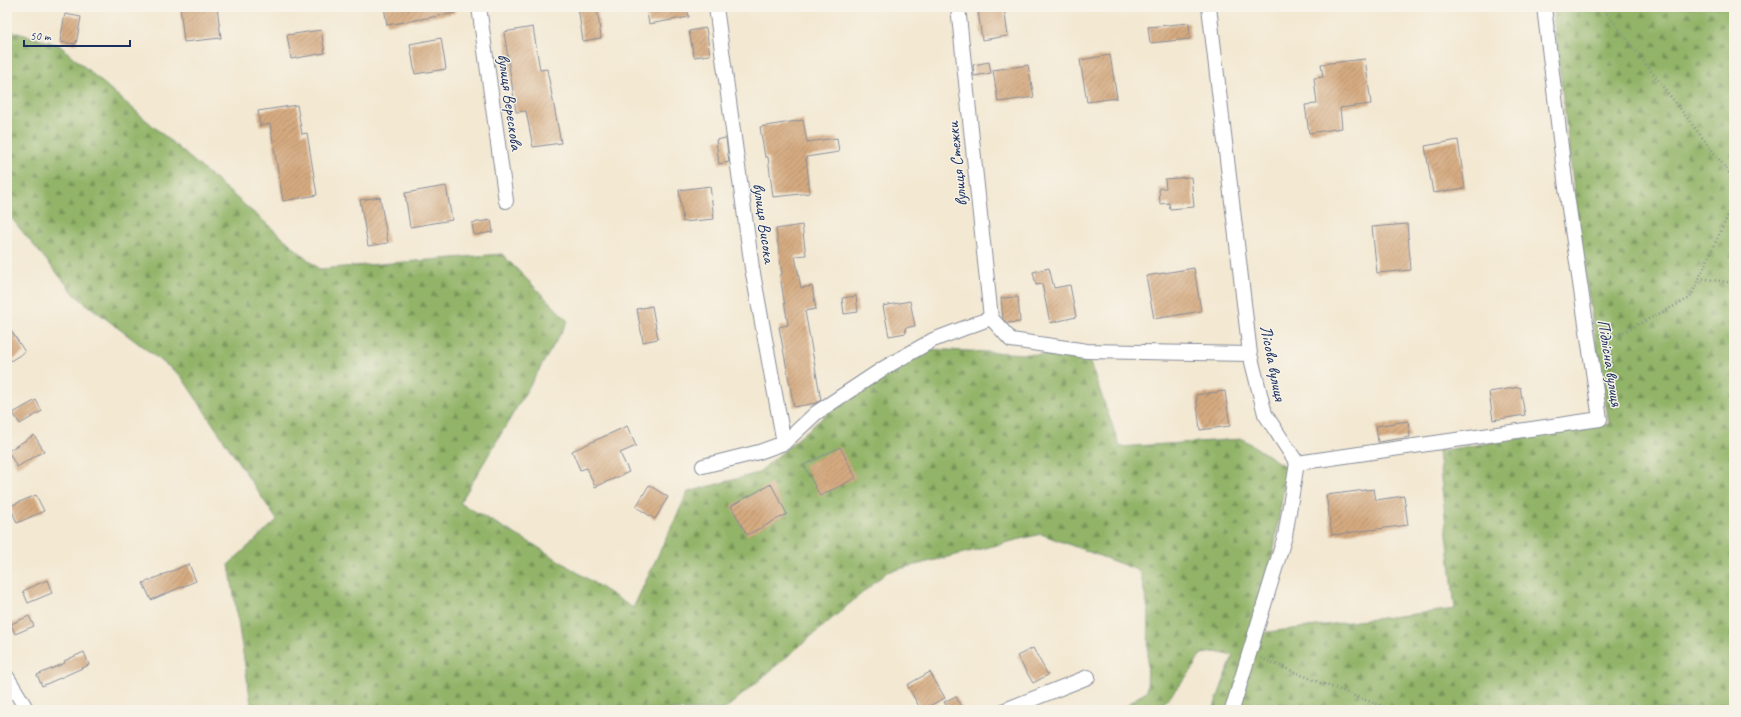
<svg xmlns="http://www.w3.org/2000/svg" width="1741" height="717" font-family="Caveat,sans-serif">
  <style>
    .forest { fill: url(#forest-firs); stroke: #567263 }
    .building { fill: url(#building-hatch) }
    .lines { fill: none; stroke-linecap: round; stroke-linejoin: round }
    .minor-casing { stroke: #878c98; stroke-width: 16 }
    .path { stroke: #878c98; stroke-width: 2.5; stroke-dasharray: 1 3; stroke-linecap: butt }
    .minor { stroke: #fff; stroke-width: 14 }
    .labels { text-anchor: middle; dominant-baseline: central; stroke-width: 3; stroke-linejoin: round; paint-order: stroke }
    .street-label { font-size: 17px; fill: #1b2f5e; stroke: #f7f3e8 }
  </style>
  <defs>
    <pattern id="forest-firs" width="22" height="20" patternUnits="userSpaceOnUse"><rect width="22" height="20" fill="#92b468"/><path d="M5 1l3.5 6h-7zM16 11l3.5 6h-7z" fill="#769359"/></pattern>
    <pattern id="building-hatch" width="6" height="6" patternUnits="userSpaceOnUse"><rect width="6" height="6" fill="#d5aa80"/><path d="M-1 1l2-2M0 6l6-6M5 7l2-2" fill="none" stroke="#ac8b6c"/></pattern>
  </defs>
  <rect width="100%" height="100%" fill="#f7f3e8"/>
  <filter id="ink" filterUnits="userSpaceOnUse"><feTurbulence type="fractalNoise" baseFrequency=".025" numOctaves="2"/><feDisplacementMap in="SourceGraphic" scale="8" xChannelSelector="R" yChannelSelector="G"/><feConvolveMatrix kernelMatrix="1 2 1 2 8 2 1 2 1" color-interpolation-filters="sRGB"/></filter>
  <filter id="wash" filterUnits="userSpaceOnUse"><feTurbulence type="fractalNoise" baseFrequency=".012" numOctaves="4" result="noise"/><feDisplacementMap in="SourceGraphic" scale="16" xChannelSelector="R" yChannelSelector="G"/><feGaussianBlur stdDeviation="0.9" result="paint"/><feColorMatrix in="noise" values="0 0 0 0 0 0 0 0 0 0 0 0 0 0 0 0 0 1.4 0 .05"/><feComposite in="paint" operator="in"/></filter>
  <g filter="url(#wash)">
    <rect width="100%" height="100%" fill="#f3e8d2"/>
    <path class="forest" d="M1552,7h182v703h-521l20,-54 -17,-4 -15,2 -9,16 -34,40h-37l26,-20 2,-76 -9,-43 -99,-37 -154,38 -163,138h-472l-23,-146 48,-44 -96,-144 -105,-80 -69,-83v-183l52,15 260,224 183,-15 66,67 -108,182 76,43 97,62 55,-116 70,-19 91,-78 77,-46 162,8 32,90 123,-8 44,29 -27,165 195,-24 -17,-158 171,-27 -27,-168z"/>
    <g id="blocks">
      <path class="building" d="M180,7h37l4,31 -37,4z
        M384,7h71v6l-68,12z
        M578,7h19l4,31 -18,3z
        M646,7h41l2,10 -40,7z
        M1004,7l4,29 -26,4 -4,-30z
        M65,14l16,3 -5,27 -16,-2z
        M1189,23l1,16 -40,4 -2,-16z
        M533,27l7,43 7,-1 14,74 -28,4 -7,-36 -10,1 -12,-80z
        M706,28l4,27 -16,2 -5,-26z
        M321,30l4,23 -34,6 -4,-24z
        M441,38l5,31 -31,5 -5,-30z
        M1110,55l7,43 -30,4 -7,-42z
        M1365,59l6,45 -31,4 2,20 -33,5 -4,-28 12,-1 -3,-26 9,-1 -2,-13z
        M989,62l2,11 -17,3 -1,-11z
        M1028,65l6,32 -36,5 -5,-32z
        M297,105l5,29 5,-1 10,62 -34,6 -13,-77 -10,2 -2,-15z
        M803,120l4,22 30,-4 2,14 -33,5 4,36 -37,4 -5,-40h-3l-5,-30z
        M726,138l3,24 -10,2 -3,-24z
        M1458,140l7,48 -32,5 -8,-47z
        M1191,177l3,30 -24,2 -1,-6 -9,1 -1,-16h7l-1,-9z
        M446,186l6,34 -42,7 -5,-34z
        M710,186l4,33 -31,3 -4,-32z
        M380,197l8,46 -20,3 -8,-46z
        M491,220l2,12 -19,3 -2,-12z
        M1407,224l4,46 -34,3 -5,-46z
        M802,225l4,30 -11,1 6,32 11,-2 4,23 -11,2 16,89 -5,3 -22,4 -15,-80 9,-2 -8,-50h2l-6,-46z
        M1049,268l5,20 16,-3 6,32 -26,6 -8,-39 -6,1 -3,-13z
        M1194,268l7,43 -47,8 -8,-43z
        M856,296l2,16 -14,2 -2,-16z
        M1018,297l2,25 -13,1 -4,-4 -2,-21z
        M910,301l5,25 -10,2 1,5 -17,3 -6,-30z
        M652,306l6,33 -15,3 -6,-33z
        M7,324l18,28 -18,11z
        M1520,387l5,28 -32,5 -4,-28z
        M1225,391l5,35 -30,4 -4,-35z
        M36,400l6,11 -22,13 -7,-11z
        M1408,421l2,16 -32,5 -2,-16z
        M627,426l9,20 -16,7 9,19 -34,15 -8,-19 -7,2 -8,-19z
        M34,435l10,16 -27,16 -9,-16z
        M840,447l16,31 -36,18 -16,-31z
        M771,484l16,30 -40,21 -16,-29z
        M649,485l19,12 -13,22 -19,-12z
        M1374,489l2,11 28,-4 4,29 -76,10 -6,-40z
        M36,495l8,16 -27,12 -7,-17z
        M189,564l7,17 -45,19 -8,-17z
        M47,580l5,13 -24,10 -5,-12z
        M29,616l5,10 -19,8 -4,-10z
        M1033,648l15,27 -15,8 -16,-27z
        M84,652l5,13 -47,21 -5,-11 28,-12 -1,-2z
        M930,672l15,26 -24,12 -14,-25z
        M956,696l7,14h-14l-5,-8z"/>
    </g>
  </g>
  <g filter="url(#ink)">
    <use href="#blocks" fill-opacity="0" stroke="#878c98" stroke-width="1"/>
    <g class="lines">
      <g class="minor-casing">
        <path id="minor" d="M479,7l27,194
          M716,7l36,261 32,175
          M958,7l33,311
          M1209,7l41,347 15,60 32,49 -12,73 -53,174
          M1297,463l303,-44 -34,-231 -22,-181
          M703,466l56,-14 25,-9 32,-30 68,-45 49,-28 58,-22 20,22 76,11 163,3
          M7,677l20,33
          M1005,710l83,-33"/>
      </g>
      <path class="path" d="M1602,7l132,172
        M1699,278l35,5
        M1612,408l6,-6 -9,-63 81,-41 44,-96
        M1261,658l60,25 71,27"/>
      <use href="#minor" class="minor"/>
    </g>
  </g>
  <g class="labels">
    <g class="street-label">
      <text transform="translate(510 102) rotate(82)">вулиця Верескова</text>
      <text transform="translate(957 164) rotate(-96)">вулиця Стежки</text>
      <text transform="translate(764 223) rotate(82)">вулиця Висока</text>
      <text transform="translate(1273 363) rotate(79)">Лісова вулиця</text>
      <text transform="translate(1610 363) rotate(81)">Підлісна вулиця</text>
    </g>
  </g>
  <rect width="1741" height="717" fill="none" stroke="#f7f3e8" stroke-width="24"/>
  <path d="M24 40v6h106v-6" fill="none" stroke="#1b2f5e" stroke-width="2"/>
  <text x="30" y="40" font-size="12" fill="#1b2f5e" stroke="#f7f3e8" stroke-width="3" paint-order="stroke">50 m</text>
</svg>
